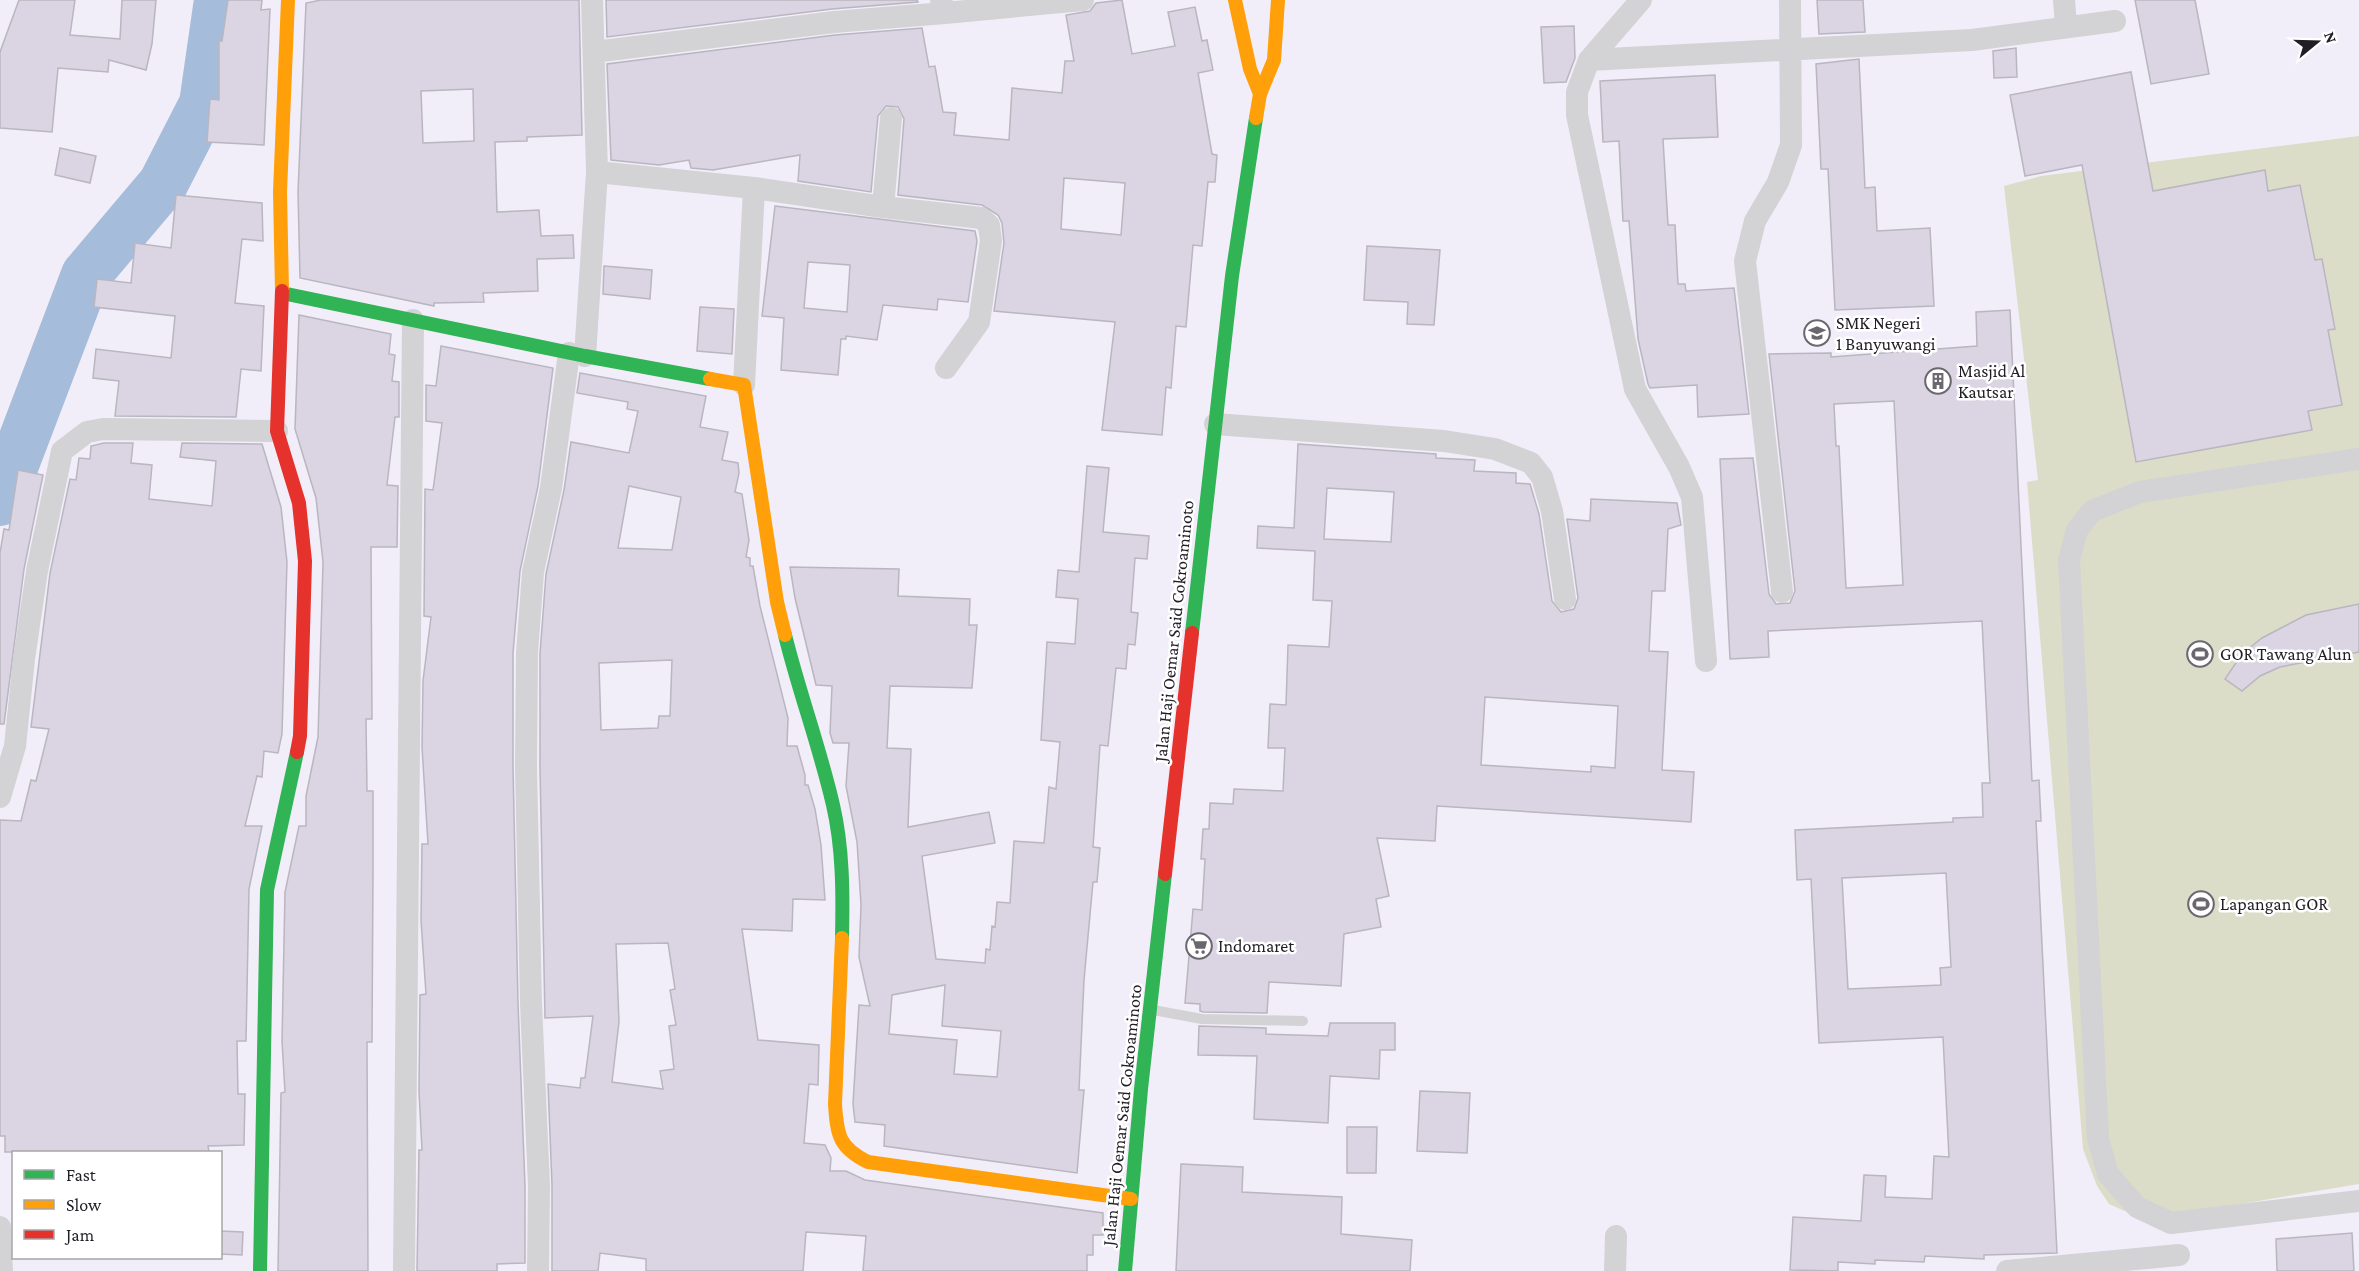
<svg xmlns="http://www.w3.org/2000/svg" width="2359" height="1271" font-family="'Crimson Pro',serif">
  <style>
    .green { fill: #dcddc8 }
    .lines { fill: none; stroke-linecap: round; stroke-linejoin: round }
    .river { stroke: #a5bcdb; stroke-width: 50 }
    .building { fill: #dad4e3; stroke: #b9b6bf; stroke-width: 1.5; fill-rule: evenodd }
    .lane { stroke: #d3d2d5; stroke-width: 10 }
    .street { stroke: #d3d2d5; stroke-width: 22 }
    .fast { stroke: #30b455; stroke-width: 14 }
    .slow { stroke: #ff9f0a; stroke-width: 14 }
    .jam { stroke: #e5322d; stroke-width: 14 }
    .labels { text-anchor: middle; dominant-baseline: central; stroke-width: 5; stroke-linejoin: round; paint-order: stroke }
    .poi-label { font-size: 18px; fill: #211e26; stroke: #fff; text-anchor: start }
    .street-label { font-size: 18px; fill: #211e26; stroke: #fff }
  </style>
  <rect width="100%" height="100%" fill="#f2eef9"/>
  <path class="green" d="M2359,136v1048l-184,31 -48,-3 -18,-8 -12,-18 -14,-37 -56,-667 11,-2 -34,-294 37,-10z"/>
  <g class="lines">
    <path class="river" d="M0,501l86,-226 77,-91 41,-80 15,-104"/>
  </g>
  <path class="building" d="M19,0h56l-5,35 50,4 2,-39h34l-4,44 -6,26 -37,-10 -1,12 -50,-4 -6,64 -52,-4v-76z
    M228,0h34l-1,10 9,-1 -6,136 -57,-3 3,-43 9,1v-59h3z
    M321,0h258l3,135 -55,2v4l-32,1 2,70 42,-2 2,26 32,-1 1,23 -37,1 1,32 -55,2 1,9 -50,1v3l-134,-28 -2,-86 8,-189zM473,89l1,52 -51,2 -2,-52z
    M606,0h311l1,2 -86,7 -225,28z
    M1122,0l10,54 43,-8 -7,-34 27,-5 7,34 5,-1 6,30 -15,3 14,81 5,1 -2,27h-7l-6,64 -9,-1 -7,82 -10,-1 -5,62 -5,-1 -4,48 -60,-5 13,-108 -121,-11 10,-68 -2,-20 -4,-8 -16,-10 -84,-10 6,-76 -6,-12 -12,-1 -8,10 -7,76 -73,-11 2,-26 -87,15 -22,-2 -2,-8 -30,5 -48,-5 -4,-96 228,-29 87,-7 7,39 6,-1 8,46 13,1 -2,22 55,5 3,-52 50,5 3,-32h9l-8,-46 24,-4 6,-8zM1064,178l61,5 -4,52 -60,-6z
    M1817,0h46l2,32 -46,2z
    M2135,0h60l14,74 -58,10z
    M1574,26l1,32 -9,24 -22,1 -3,-56z
    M2016,48l1,29 -23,1 -1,-27z
    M1859,59l6,129 10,-1 2,44 53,-3 4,78 -99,4 -7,-141h-7l-5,-105z
    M2131,72l22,119 112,-21 3,21 32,-6 15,75 7,-1 13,70 -7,1 14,75 -34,6 4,19 -176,32 -54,-297 -57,11 -15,-81z
    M1715,75l3,62 -55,2 5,86h7l3,59h7l1,7 48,-3 15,126 -51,3 -1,-32 -47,3 -2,-4 -10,-45 -9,-118h-6l-4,-80 -16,1 -3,-61z
    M60,148l36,8 -6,27 -35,-8z
    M176,195l86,8 1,38 -21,-2 -7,64 29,3 -3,65 -20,-2 -5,48 -121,-1 4,-35 -26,-3 3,-29 75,9 4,-42 -81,-9 3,-28 34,4 4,-40 36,5z
    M775,206l200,25 2,10 -9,61 -30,-3 -1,11 -54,-5 -6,35 -31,-4v3h-5l-3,36 -57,-5 3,-52 -22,-2zM808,262l42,3 -3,47 -43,-4z
    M1367,246l73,4 -6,75 -27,-1 1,-22 -44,-2z
    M604,266l48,4 -2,29 -47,-5z
    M700,307l34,2 -2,45 -35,-3z
    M2010,310l22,471 7,-1 2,41h-5l21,432 -73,2v4l-59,-3 -1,6 -49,-2v4l-37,-2v9l-48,-1 3,-53 68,4 3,-46 22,1 -1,21 47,2 2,-43 15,1 -6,-120 -124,6 -8,-164 -14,1 -2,-50 158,-8v-4l30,-1 -1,-34h8l-8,-162 -214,10 1,26 -39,2 -10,-200 33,-1 16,136 7,10 14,-1 5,-12 -26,-237 62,-1v4l146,-11 -1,-34zM1894,401l9,184 -57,3 -7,-142h-3l-2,-42zM1946,873l5,94 -11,1 1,17 -93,4 -6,-111z
    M299,315l92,19 -2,20 6,1 -3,26 7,1v35h-4l-8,68 11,1 -1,61h-26l1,172h-6l1,72h6v80l-1,171h-5l1,229h-90l3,-178 4,-1 -3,-51 3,-149 14,-66h7v-30l12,-59 5,-175 -7,-64 -21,-69z
    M441,346l112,22 -15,118 -18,85 -7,82v114l5,236 7,183v77l-28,1v7h-80l2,-121h3l-3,-59 1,-96 6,-1 -5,-74 1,-76h6l-6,-97 1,-66 8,-64 -7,-1 1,-127 8,1 9,-67 -16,-2v-36l10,1z
    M580,373l126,23 -6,31 28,5 -6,28 16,3 1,10 -4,19 7,2 7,46 -3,17 4,1v8h3l7,40 28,112 -1,28h10l8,29v10h3l7,24 6,36 4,55 -32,-1 -1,32 -50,-2 16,111 61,5 -1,40 -9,-1 -5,59 21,2 6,13 -1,13h16l19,9 238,33v22h-10v20h-6v16h-224l3,-35 -60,-4 -3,39h-157v-12l-46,-6 -2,18h-46v-86l-4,-101 32,4 1,-10h4l8,-62 -48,2 -5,-251v-113l6,-80 18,-84 7,-48 58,11 9,-42 -11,-2 1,-7 -51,-9zM629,486l52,11 -9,53 -54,-2zM672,660l-2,56h-11l-1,12 -57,2 -2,-67zM668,943l7,46 -5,1 6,35 -7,1 5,43 -14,2 3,18 -51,-7 7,-60 -3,-78z
    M104,443h29l-2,20 21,2 -3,34 63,7 4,-45 -36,-4 2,-14 80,1 19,63 6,55 -5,172 -4,19 -14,-2 -2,26 -5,-1 -12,50h17l-13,63 -3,152h-9l1,53h7l-1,51 -36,1 1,6h-204v-16h-5v-316l21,1 10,-41 5,1 13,-52 -18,-2 19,-154 20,-94 6,1 3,-22 11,1 1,-13z
    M1298,444l138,10v4l39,2 -1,11 42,2v10l14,1 9,30 13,87 9,11 13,-3 4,-11 -11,-79 23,2 1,-22 86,4 4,22 -13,4 -3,62h-13l-3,60 19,1 -6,118 32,2 -3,50 -254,-16 -2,35 -58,-3 12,58 -13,3 5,28 -37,7 -3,52 -72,-4 -2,31 -64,-1 -3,-1v-7l-15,-1 8,-94 9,1 3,-51h-4l2,-30h6l1,-26 23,1 1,-15 49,2 2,-43h-17l2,-44 16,1 2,-60 41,2 3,-46 -19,-1 2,-49 -58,-3 1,-22 36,2zM1327,488l67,4 -3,50 -67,-3zM1485,697l133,9 -3,62 -24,-2v6l-110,-7z
    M1087,466l22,2 -6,64 46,4 -2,23 -12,-1 -4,54 7,1 -3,32 -7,-1 -2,25 -10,-1 -8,78 -8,-1 -7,102 7,1 -3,34h-4l-9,98 -5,110h5l-7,83 -193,-27 1,-21 -30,-3 -2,-18 6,-99 11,1 -11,-49 2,-52 -4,-63 -11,-56 3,-43h-16l-3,-10 2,-47 -16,-1 -21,-87 -5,-31 109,2 -1,27 72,3 -1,26h8l-5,63 -82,-2 -3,62 24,1 -3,78 81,-15 6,31 -73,13 14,103 49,4 1,-14 4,1 2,-24 3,1 2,-25 13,1 4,-62 30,2 5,-56 7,2 4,-47 -19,-2 6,-98 28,2 3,-45 -22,-2 2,-27 21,2zM945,985l-3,41 59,5 -4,46 -43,-3 3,-34 -68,-6 3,-39z
    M18,470l25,5 -19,94 -20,155h-4v-171l4,-24 5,1z
    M2359,604v48l-79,15 -20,9 -18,15 -17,-12 17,-25 20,-16 44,-23z
    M1330,1023h65v27h-15l-1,29 -49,-3 -2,47 -74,-4 3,-63 -59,-1 1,-29 67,2v6l62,2z
    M1420,1091l50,2 -3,60 -50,-2z
    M1347,1127h30l-1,46h-29z
    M1181,1164l62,3 -1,25 100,5 -1,37 71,6 -2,31h-234z
    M220,1231l23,1 -1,23 -22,-1z
    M2352,1233l2,38h-77l-1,-32z"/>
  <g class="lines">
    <path class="lane" d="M1153,1010l49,9 101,2"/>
    <path class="street" d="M592,0l5,172 157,16 -10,197
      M941,0l4,13 138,-13
      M2064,0l2,26
      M594,52l240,-30 111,-9
      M1589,60l52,-60
      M754,188l129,19 98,11 8,7 2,16 -12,81 -33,46
      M883,207l8,-89
      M585,356l12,-184
      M1215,424l229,17 51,8 36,14 11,14 10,34 13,88
      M2359,459l-219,33 -48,19 -15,19 -8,30 29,579 10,35 29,33 34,16 188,-22
      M1782,592l-37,-331 10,-40 23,-39 13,-37 -1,-145
      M1706,661l-14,-164 -13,-30 -44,-78 -58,-274v-23l12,-32 383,-20 143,-19
      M0,797l15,-51 9,-87 13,-88 25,-120 25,-19 16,-3 174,2
      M0,1227l2,44
      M404,1271l9,-951
      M538,1271l1,-85 -8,-183 -5,-236 1,-114 6,-81 18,-84 18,-135
      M1615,1271l1,-35
      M2007,1271l172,-16"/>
    <path class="fast" d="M282,293l303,63 125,23
      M1192,633l40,-357 24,-158
      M785,635c14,57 35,113 48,170 10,43 10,89 9,133
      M260,1271l7,-381 30,-138
      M1125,1271l16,-182 24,-215"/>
    <path class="slow" d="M1235,0l15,69 10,25
      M1256,118l4,-24 14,-34 4,-60
      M282,291l-2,-99 8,-192
      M710,379l34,6 33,217 8,33
      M842,938l-7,166c2,31 4,44 33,58l263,37"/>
    <path class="jam" d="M282,291l-5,140 22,72 6,58 -5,175 -3,16
      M1165,874l27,-241"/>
  </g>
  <defs>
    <g id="school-ring" transform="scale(1.35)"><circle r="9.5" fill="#fff" stroke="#6a6770" stroke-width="1.5"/><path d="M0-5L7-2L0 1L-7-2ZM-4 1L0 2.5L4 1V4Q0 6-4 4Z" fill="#6a6770"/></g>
    <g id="building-ring" transform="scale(1.35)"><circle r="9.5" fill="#fff" stroke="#6a6770" stroke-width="1.5"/><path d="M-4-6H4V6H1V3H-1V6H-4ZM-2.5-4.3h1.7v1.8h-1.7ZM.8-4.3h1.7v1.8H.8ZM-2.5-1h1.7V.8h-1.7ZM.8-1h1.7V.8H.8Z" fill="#6a6770"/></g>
    <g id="stadium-ring" transform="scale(1.35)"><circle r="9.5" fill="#fff" stroke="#6a6770" stroke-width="1.5"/><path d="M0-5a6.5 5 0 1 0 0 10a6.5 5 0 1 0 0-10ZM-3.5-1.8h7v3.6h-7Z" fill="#6a6770"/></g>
    <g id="supermarket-ring" transform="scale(1.35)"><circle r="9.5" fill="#fff" stroke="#6a6770" stroke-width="1.5"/><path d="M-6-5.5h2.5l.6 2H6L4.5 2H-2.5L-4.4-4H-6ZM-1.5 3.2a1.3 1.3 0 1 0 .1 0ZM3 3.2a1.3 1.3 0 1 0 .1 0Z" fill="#6a6770"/></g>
  </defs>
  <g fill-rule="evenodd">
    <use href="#school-ring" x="1817" y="333"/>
    <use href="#building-ring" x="1938" y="381"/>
    <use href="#stadium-ring" x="2200" y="654"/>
    <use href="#stadium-ring" x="2201" y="904"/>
    <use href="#supermarket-ring" x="1199" y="946"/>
  </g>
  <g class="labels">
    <g class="poi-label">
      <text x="1836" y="323">SMK Negeri<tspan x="1836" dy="21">1 Banyuwangi</tspan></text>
      <text x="1958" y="371">Masjid Al<tspan x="1958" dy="21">Kautsar</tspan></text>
      <text x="2220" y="654">GOR Tawang Alun</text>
      <text x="2220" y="904">Lapangan GOR</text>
      <text x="1218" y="946">Indomaret</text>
    </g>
    <g class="street-label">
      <text transform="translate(1174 631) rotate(-84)">Jalan Haji Oemar Said Cokroaminoto</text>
      <text transform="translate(1122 1115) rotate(-84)">Jalan Haji Oemar Said Cokroaminoto</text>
    </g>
  </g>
  <rect x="12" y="1151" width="210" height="108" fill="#ffffff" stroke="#a6a5a8" stroke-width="1.5"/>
  <rect x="24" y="1170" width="30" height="9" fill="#30b455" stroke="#a6a5a8" stroke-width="1.5"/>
  <text x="66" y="1181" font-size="18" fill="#211e26">Fast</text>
  <rect x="24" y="1200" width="30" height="9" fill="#ff9f0a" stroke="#a6a5a8" stroke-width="1.5"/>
  <text x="66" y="1211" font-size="18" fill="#211e26">Slow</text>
  <rect x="24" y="1230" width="30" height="9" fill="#e5322d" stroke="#a6a5a8" stroke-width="1.5"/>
  <text x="66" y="1241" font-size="18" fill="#211e26">Jam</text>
  <g transform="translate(2317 42) rotate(71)" stroke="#ffffff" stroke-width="4.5" paint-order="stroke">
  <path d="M0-4.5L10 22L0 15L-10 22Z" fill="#211e26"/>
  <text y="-9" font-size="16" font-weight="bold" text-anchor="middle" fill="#211e26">N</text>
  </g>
</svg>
